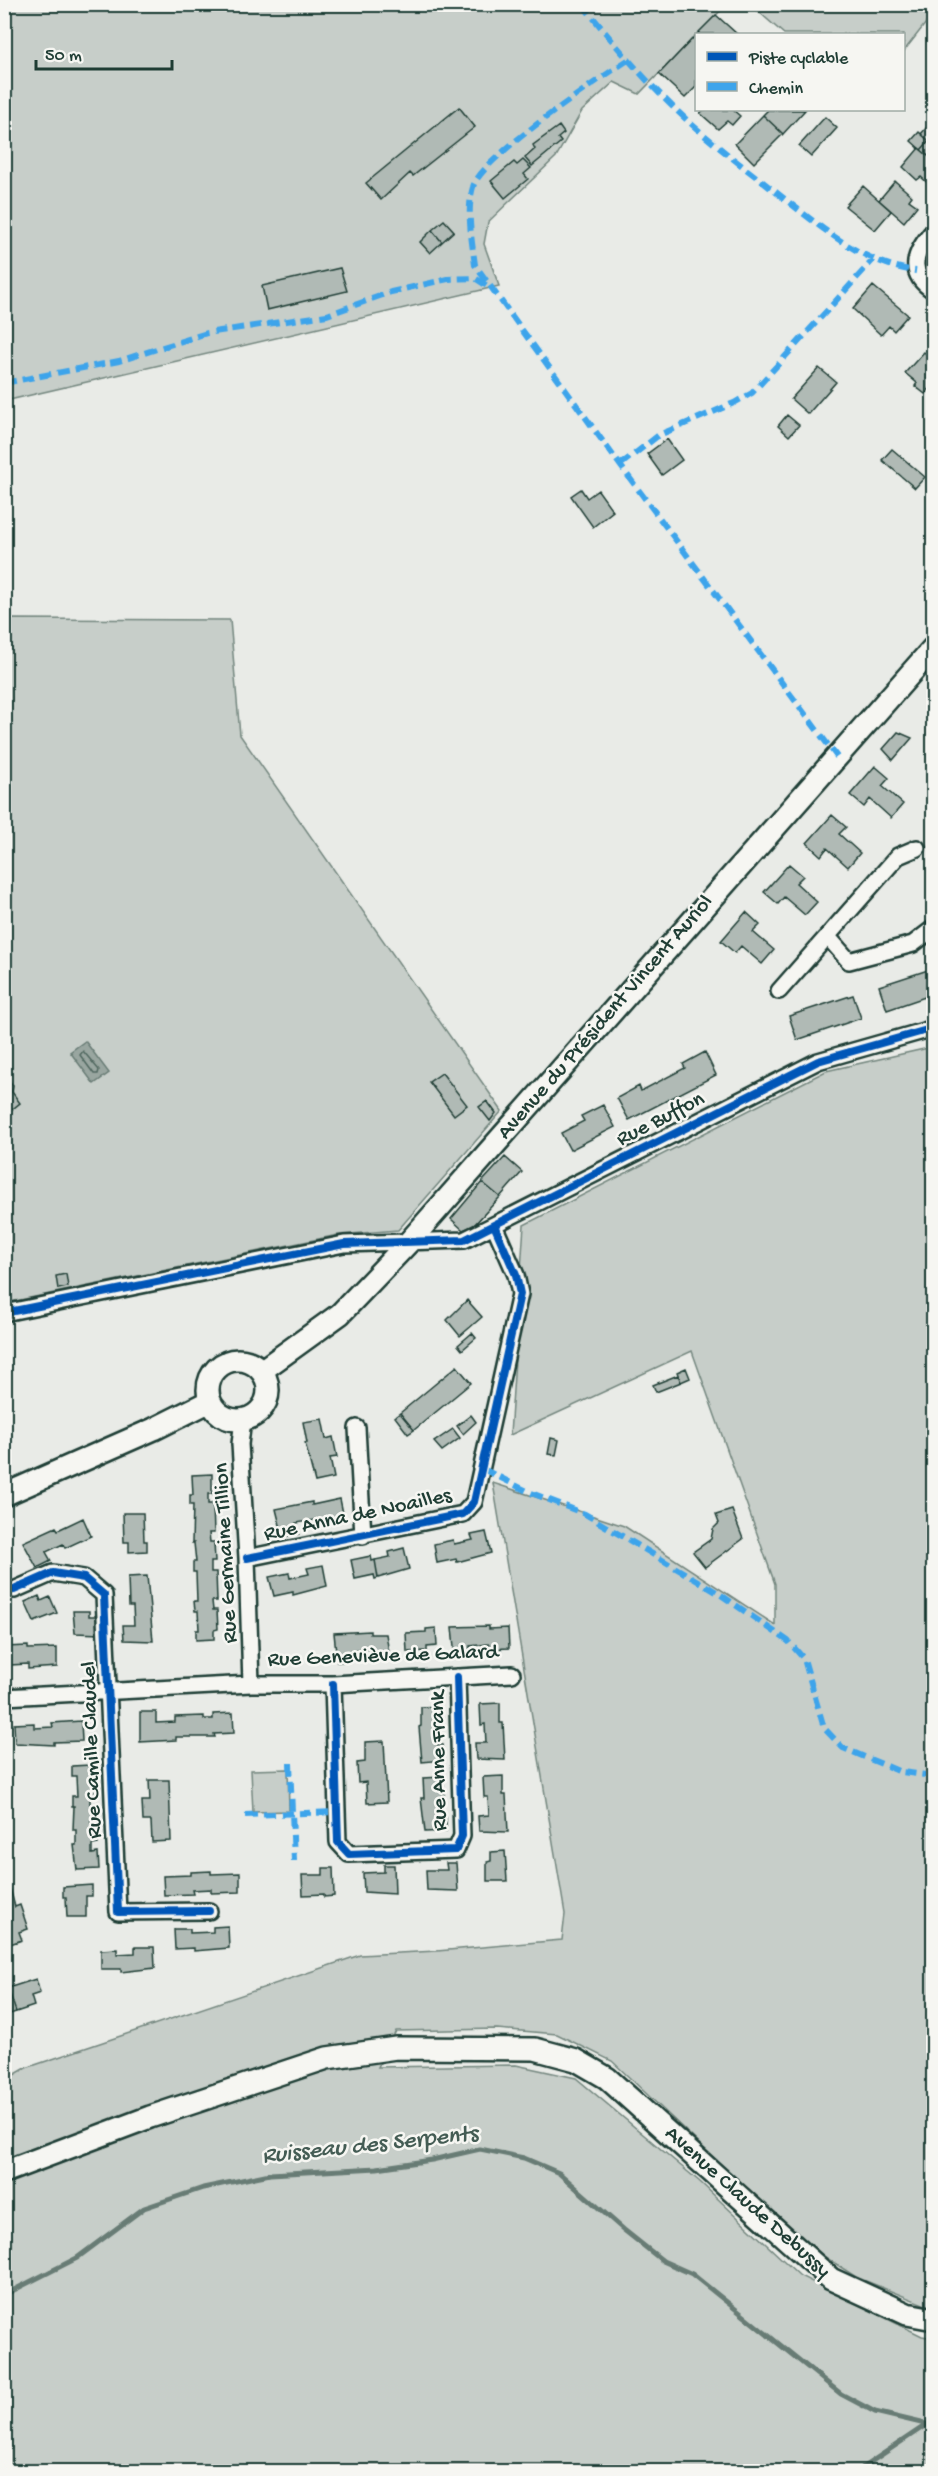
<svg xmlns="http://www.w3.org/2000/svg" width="938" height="2476" font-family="'Gochi Hand',sans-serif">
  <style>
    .green { fill: #c7cec9; stroke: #73867e; stroke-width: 1.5 }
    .water { fill: #99a6a0; stroke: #687c75; stroke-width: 1.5 }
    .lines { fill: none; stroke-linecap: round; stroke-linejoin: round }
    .shore { stroke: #50675f; stroke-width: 1.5 }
    .stream { stroke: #687c75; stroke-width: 5 }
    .building { fill: #b0bab5; stroke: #1f3d34; stroke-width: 1.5 }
    .minor-casing { stroke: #1f3d34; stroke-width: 20 }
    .secondary-casing { stroke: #1f3d34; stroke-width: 26 }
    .minor { stroke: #f6f6f2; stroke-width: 15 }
    .secondary { stroke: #f6f6f2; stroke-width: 21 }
    .quiet { stroke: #3da4eb; stroke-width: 6; stroke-dasharray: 12 6; stroke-linecap: butt }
    .cycleway-casing { stroke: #f6f6f2; stroke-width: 11 }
    .cycleway { stroke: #0057b8; stroke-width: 8 }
    .labels { text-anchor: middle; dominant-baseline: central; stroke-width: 5; stroke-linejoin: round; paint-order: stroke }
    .street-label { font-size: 22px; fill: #1f3d34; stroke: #f6f6f2 }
    .water-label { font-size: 24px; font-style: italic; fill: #445c54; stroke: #f6f6f2 }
  </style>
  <rect width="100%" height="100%" fill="#e9ebe7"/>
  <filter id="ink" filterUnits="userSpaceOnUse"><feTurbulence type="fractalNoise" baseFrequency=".0167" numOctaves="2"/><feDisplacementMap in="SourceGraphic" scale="12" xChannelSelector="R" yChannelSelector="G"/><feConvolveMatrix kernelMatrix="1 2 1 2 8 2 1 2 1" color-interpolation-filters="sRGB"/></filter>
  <g filter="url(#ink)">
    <path class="green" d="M4,5h722l-87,89 -25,-12 -32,29 -26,46 -68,65 -4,22 15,42 -494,115z
      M751,5h182v9l-29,37v-17h-120z
      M5,619l225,1 10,115 262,376 -104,119 -60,5 -333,68z
      M933,1047v1261l-77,-31 -51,-33 -193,-183 -55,-27 -60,-5 -101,2 -18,36 138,-2 60,13 124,104 100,94 122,60 11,2v133l-928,1v-392l21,-12 334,-113 77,-4 125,-11 3,-26 -72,-431 131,43 151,99v-41l-83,-233 -182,84 14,-210 302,-154z
      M288,1769l1,42 -36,1 -2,-42z"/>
    <path class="water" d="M85,1041l24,32 -15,11 -24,-32z"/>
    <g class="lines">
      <path class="shore" d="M83,1051l16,19 -1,4h-4l-14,-19z"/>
      <path class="stream" d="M4,2295l73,-37 67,-50 59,-20 67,-14 107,-6 55,-8 48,-11 44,9 35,15 65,57 39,31 29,13 149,120 34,18 59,14
        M856,2472l70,-47"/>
    </g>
    <path class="building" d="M716,15l21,19h-40z
      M696,35v52l-11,11 -26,-24z
      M459,107l16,20 -62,49 -3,-3 -29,27 -15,-17z
      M704,110h29l7,6 -8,9 -5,-4 -9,8 -18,-16z
      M768,110h37l-22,24 -20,-19z
      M763,115l20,19 -29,29 -19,-19z
      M825,117l12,11 -26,29 -12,-11z
      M559,126l5,7 -6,5 3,4 -29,24 -7,-8 10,-9 -2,-4z
      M928,126l6,5v30l-13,-11 8,-9 -8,-7z
      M919,132l10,9 -8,9 -10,-9z
      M919,148l15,13v22l-3,3 -10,-9 -4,3 -14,-13z
      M523,160l8,8 -7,6 4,5 -23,19 -14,-17 23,-19 3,3z
      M895,181l17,15 -3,4 8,6 -13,16 -25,-22z
      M863,186l28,25 -16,19 -30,-24z
      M444,220l10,11 -12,11 -10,-12z
      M432,230l10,12 -12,11 -10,-11z
      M340,268l7,23 -80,19 -5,-24z
      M873,286l35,29 -14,16 -5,-5 -8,9 -28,-26z
      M924,352l10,8v24l-9,10 -10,-8 2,-3 -12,-10z
      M819,368l17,14 -28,32 -17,-15z
      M787,415l12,10 -10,11 -11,-10z
      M667,439l15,21 -20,15 -15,-21z
      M892,449l33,28 -10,11 -33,-28z
      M581,489l6,9 11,-8 15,21 -20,16 -22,-31z
      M898,732l14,6 -19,22 -10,-11z
      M875,766l14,12 -7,8 21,18 -12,14 -21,-19 -6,8 -14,-12z
      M832,815l14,12 -7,7 21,19 -12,14 -21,-19 -6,8 -14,-13z
      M789,864l14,12 -7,7 21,19 -12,13 -21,-18 -6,7 -14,-12z
      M746,912l14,13 -7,7 21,18 -12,14 -21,-18 -6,7 -14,-12z
      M934,968v26l-47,16 -8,-24z
      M853,995l8,23 -64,22 -8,-24z
      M705,1052l11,23 -87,45 -12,-22 22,-12 2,5 44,-23 -2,-4z
      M442,1073l25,32 -13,10 -25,-33z
      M4,1080h5l4,6 -1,6 8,11 -16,13z
      M487,1101l9,12 -6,8 -11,-14z
      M603,1105l12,22 -45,23 -9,-17 23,-12 -3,-5z
      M505,1157l17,15 -22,25 -18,-15z
      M482,1182l18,15 -27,29 -10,4 -12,-11z
      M66,1274l2,13 -10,2 -2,-13z
      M467,1300l15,17 -22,19 -13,-16z
      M472,1333l4,5 -14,12 -4,-5z
      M457,1366l14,17 -57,47 -14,-17z
      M686,1368l4,10 -9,4 -4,-10z
      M678,1375l3,7 -25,10 -3,-7z
      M400,1413l14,17 -6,4 -13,-17z
      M471,1415l5,7 -13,12 -6,-8z
      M322,1419l4,20 7,-2 4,20 -7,1 4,20 -19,4 -10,-39h2l-4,-21z
      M453,1429l7,9 -18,13 -8,-9z
      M551,1438l8,2 -3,15 -8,-1z
      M212,1474v20h-4v10h5l1,29h-5l1,9h4l1,20h-4v10h5l1,29h-5l1,9h4l1,19 -4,1v9l-18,1v-10h3l-1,-19h-3l-1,-10h3l-1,-29h-3v-10h3l-2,-19h-2l1,-38h-3v-10h3l-1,-20z
      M340,1499l4,19 -28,6 -1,-4 -19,3 3,11 -16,3 -7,-28 36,-7v3z
      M732,1510l11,29 -38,28 -12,-15 18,-13 2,-10 6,-6 -3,-8z
      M123,1513h20l1,28h3v10l-18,1v-10h-5z
      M83,1518l8,18 -26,12 -2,-4 -17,8 5,9 -14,7 -14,-26 33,-15 2,3z
      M486,1532l5,21 -34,9 -1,-3 -19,4 -3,-19 19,-4 1,4 19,-4 -2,-5z
      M404,1548l5,21 -31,9 -3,-18 15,-3 -1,-5z
      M371,1556l1,5 3,-1 3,18 -3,1 -1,-4 -19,4 -4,-19z
      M323,1565l4,21 -34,9v-3l-19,4 -5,-19 20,-4 1,5 19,-4 -2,-6z
      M147,1576l6,65 -29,-1 -1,-15h11l-1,-19h-4l-1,-29z
      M39,1596l2,5 9,-4 7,16 -23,9 -9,-20z
      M73,1611h16v5h10l1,18 -25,-1z
      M489,1626v3l19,-1 1,20 -20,1v-5l-19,2 1,10 -16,1 -3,-30z
      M436,1628l1,18 -10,1v4l-20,1 -1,-19 20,-1v-3z
      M370,1631v3h16l3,19 -18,1 -1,-5 -19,2 1,10 -15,1 -3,-29z
      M28,1646v3l29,-1v19l-29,2v-5l-18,1v11h-6v-29z
      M500,1703v20h3l2,37 -29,-1 -1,-16h11l-1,-19 -4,1 -1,-21z
      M440,1706l1,20 -5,1 2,18h5v15l-21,2 -3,-35 2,-1v-19z
      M140,1712h16v11l19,-1v-5l29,-1v3h9v-5l20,-1 1,20 -20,1 1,3h-39v3l-36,2z
      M81,1721l1,20 -28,1v3l-39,-2 -1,-19 20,-1v5l19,-1 -1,-4z
      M384,1741l3,61 -20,1 -1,-21 -8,1 -1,-20 8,-1v-20z
      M90,1765v10l5,-1 1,21h-6v9h6l1,16h-6v9h6l1,15 -6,1v9l6,-1 1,16 -22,1 -3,-25h2v-15h-3l1,-24h-2v-10h5l-1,-20h-4v-10z
      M503,1776v19h3l2,37 -29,-1 -1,-15 11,-1 -1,-18h-4l-1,-20z
      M443,1777l1,20h-5l2,19h5v15l-21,1 -4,-34h3l-1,-20z
      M149,1780h20l2,61 -19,1 -1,-21h-8l-1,-20h8z
      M505,1851l2,30h-20v-19l4,-1v-9z
      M446,1863h10l2,28 -31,-1 -1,-20h21z
      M384,1865h10l1,29 -31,-2 -1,-19 21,-1z
      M323,1868h10l1,28 -10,1v-3l-21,1 -1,-20h21z
      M211,1871v3l29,-1v19l-29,1v-4l-19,1 1,4 -29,1 -1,-19 28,-1v-3z
      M92,1885v11h-6v21h-19l-1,-20h-3v-10z
      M10,1888l5,19 5,-2 8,24 -9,3 3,8 -15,5 -3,-9v-46z
      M228,1926l1,22 -35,3v-3l-19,1 -1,-20h16v4l23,-1v-5z
      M135,1947h19l1,21 -34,4v-3h-20v-19l16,-1v5l18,-1z
      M36,1979l4,14 -9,3 3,10 -18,6 -8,-24z
      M8,1988l8,24 -12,4v-27z"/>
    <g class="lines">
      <g class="minor-casing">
        <path id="minor" d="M934,230c-19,21 -29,43 0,61
          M828,937l21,24 64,-17 21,-16
          M779,991l119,-135 19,-8
          M4,1313l340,-69 120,-4 354,-179 116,-33
          M243,1420l-3,24 7,114 4,126
          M357,1428l6,108
          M247,1558l216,-44 11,-12 46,-208 -4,-19 -22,-50
          M14,1590l39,-17 31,5 20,17 14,317 91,-1
          M333,1684l5,158 11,12 107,-4 6,-14 -5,-159
          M4,1697l247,-13h82l179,-10"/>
      </g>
      <g class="secondary-casing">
        <path id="secondary" d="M208 1390a30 30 0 1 1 60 0a30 30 0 1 1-60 0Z
          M261,1371l79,-57 68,-71 526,-596
          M4,1495l150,-66 56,-28
          M4,2172l146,-55 177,-59 69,-10 139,1 41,11 31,18 224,201 76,35 27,5"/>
      </g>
      <use href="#minor" class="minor"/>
      <use href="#secondary" class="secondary"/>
      <path class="quiet" d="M582,4c26,32 52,64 81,93 37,38 81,70 123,103 40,31 78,64 130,71
        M628,60c-29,19 -148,99 -155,127 -7,24 -1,54 2,78l145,200 217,292
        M4,383l115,-22 88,-28 120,-18 64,-23 57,-13 27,-1 12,8
        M620,465l39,-30 75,-32 18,-10 121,-133
        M483,1469l46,23 56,22 133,79 70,48 16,18 20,69 19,20 58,24 33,4
        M290,1763l4,98
        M245,1815l92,-3"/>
      <g class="cycleway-casing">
        <path id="cycleway" d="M4,1313l340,-69 120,-4 354,-179 116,-33
          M247,1558l216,-44 11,-12 46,-208 -4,-19 -22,-50
          M14,1590l39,-17 31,5 20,17 14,317 91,-1
          M333,1684l5,158 11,12 107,-4 6,-14 -5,-159"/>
      </g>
      <use href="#cycleway" class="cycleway"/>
    </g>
  </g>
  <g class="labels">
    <g class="street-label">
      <text transform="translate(606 1018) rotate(-49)">Avenue du Président Vincent Auriol</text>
      <text transform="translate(661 1120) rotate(-27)">Rue Buffon</text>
      <text transform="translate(358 1516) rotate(-12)">Rue Anna de Noailles</text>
      <text transform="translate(227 1553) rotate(-93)">Rue Germaine Tillion</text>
      <text transform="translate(383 1657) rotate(-2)">Rue Geneviève de Galard</text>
      <text transform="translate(93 1750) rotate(-92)">Rue Camille Claudel</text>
      <text transform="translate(440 1761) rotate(-91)">Rue Anne Frank</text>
      <text transform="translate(747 2203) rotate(42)">Avenue Claude Debussy</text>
    </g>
    <g class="water-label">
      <text transform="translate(370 2146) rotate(-6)">Ruisseau des Serpents</text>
    </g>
  </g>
  <rect width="938" height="2476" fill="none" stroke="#f6f6f2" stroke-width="24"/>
  <rect x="12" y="12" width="914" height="2452" fill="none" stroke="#1f3d34" stroke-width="2" filter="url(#ink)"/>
  <rect x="695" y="33" width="210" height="78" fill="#f6f6f2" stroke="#a0aca6" stroke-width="1.5"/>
  <rect x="707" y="52" width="30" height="9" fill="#0057b8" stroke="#a0aca6" stroke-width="1.5"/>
  <text x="749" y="63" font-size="18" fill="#1f3d34">Piste cyclable</text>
  <rect x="707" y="82" width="30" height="9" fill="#3da4eb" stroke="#a0aca6" stroke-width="1.5"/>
  <text x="749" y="93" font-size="18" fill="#1f3d34">Chemin</text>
  <path d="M36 60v9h136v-9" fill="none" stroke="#1f3d34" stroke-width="3"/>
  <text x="45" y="60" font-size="18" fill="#1f3d34" stroke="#f6f6f2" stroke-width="4.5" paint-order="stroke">50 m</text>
</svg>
